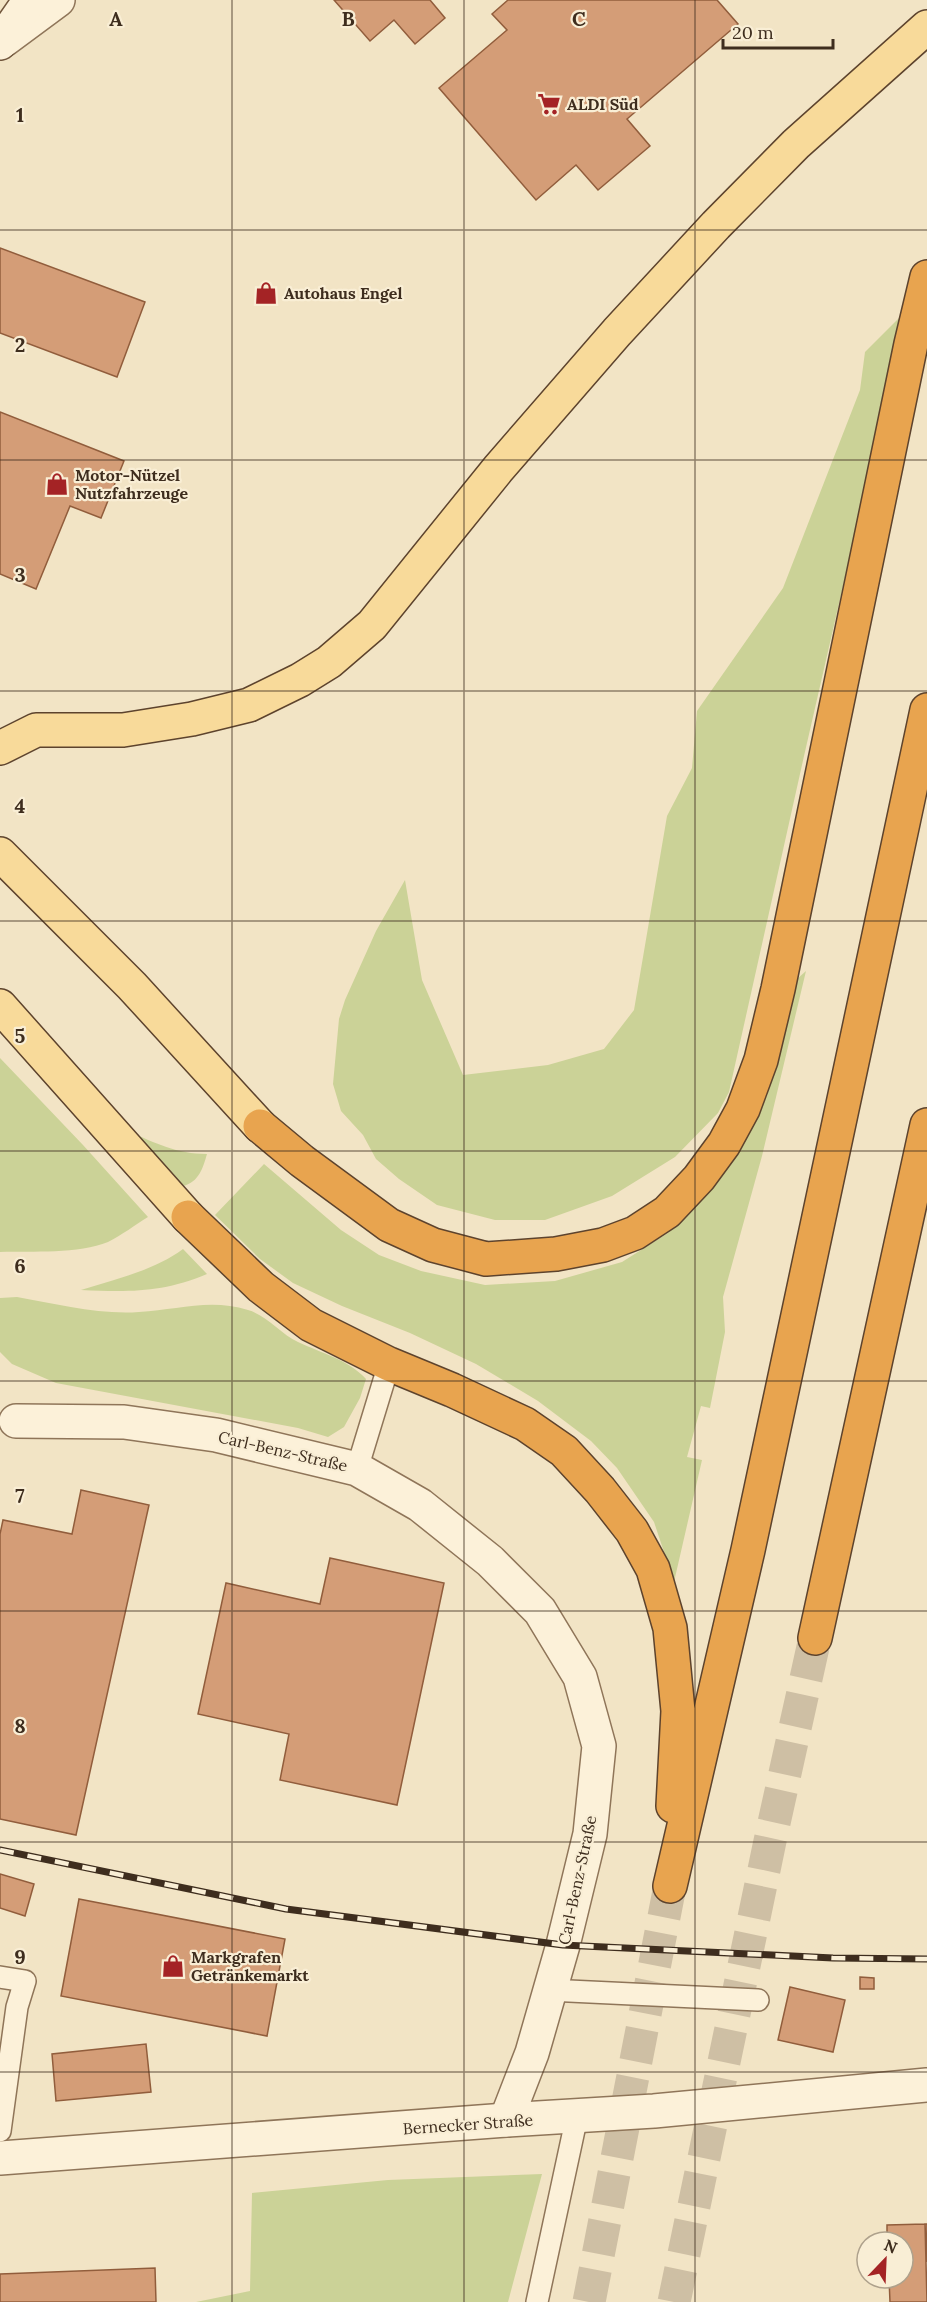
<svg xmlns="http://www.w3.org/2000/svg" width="927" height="2302" font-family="Lora,serif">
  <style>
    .green { fill: #cbd297 }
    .building { fill: #d49d77; stroke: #915d3c; stroke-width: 1.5 }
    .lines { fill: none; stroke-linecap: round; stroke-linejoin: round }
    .motorway-tunnel { stroke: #cebfa4; stroke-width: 33; stroke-dasharray: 33 16; stroke-linecap: butt }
    .service-casing { stroke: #8f7559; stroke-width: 24 }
    .minor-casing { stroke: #8f7559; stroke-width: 36 }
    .tertiary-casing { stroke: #8f7559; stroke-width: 36 }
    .secondary-casing { stroke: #71563c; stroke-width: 36 }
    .primary-casing { stroke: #5d432d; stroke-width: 36 }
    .motorway-casing { stroke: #5d432d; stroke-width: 36 }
    .service { stroke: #fcf1d9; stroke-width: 21 }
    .minor { stroke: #fcf1d9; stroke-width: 33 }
    .tertiary { stroke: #fcf1d9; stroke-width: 33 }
    .secondary { stroke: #fcf1d9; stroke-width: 33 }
    .primary { stroke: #f8da9a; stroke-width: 33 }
    .motorway { stroke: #e8a44f; stroke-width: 33 }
    .rail-casing { stroke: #3e2d1e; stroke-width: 7 }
    .rail { stroke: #f9eed5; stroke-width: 4.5; stroke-dasharray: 14; stroke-linecap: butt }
    .grid { fill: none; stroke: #3e2d1e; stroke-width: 1.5; stroke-opacity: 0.55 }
    .labels { text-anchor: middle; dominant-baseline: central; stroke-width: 4.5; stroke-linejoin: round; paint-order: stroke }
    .poi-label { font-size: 16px; font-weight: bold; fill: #3e2d1e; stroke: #f9eed5; text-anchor: start }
    .street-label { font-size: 16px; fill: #3e2d1e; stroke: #f9eed5 }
    .grid-label { font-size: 20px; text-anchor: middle; font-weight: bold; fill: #3e2d1e; stroke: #f9eed5; stroke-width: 4.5; stroke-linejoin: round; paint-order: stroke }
  </style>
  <rect width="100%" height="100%" fill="#f2e4c5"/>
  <path class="green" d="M906,311l-102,445 -75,336 -11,21 -43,44 -63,39 -67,24h-50l-58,-15 -38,-26 -23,-20 -13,-24 -22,-24 -8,-27 6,-65 6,-19 31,-69 29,-51 17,100 41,95 85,-10 56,-16 30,-39 33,-194 25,-48 5,-57 86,-123 77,-198 5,-38z
    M806,971l-44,185 -39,141 2,35 -15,76 -9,-2 -14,51 15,3 -28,122 -20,-60 -37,-54 -26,-27 -53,-40 -62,-37 -66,-31 -68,-27 -49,-23 -33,-24 -45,-44 49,-51 77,66 38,25 42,16 64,14 70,-4 67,-19 46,-29 53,-57 46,-80 30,-117z
    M0,1058l83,87 65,72c-13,8 -26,18 -40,25 -29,12 -76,9 -108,10z
    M128,1131c27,12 49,23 79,23 -4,14 -8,28 -24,32z
    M183,1249l24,25c-45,19 -79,18 -126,16 35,-11 72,-19 102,-41z
    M17,1297c39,7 83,18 122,15 38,-2 71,-14 109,-2 18,5 33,24 50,32 23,11 51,18 68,37l-6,19 -16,29 -16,10 -30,-9 -242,-45 -44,-19 -12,-12v-54z
    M542,2174l-34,128h-312l54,-11 2,-98 136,-13z"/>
  <path class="building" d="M334,0h96l15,18 -30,26 -21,-24 -24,21z
    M508,0h209l21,24 -111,95 23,27 -52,44 -22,-25 -40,35 -97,-112 68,-58 -15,-16z
    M0,248l145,54 -28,75 -117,-44z
    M0,412l124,49 -23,57 -31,-12 -34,83 -36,-15z
    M81,1490l68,15 -73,330 -76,-16v-285l3,-14 69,14z
    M330,1558l114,25 -47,222 -117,-25 9,-46 -91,-20 28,-131 94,21z
    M0,1874l34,10 -9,32 -25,-8z
    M79,1899l206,40 -18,97 -206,-40z
    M860,1977l14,1v11h-14z
    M790,1987l55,13 -12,52 -55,-12z
    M146,2044l5,48 -95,9 -4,-47z
    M925,2224l2,78h-37l-1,-24h14v-36h-16v-17z
    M925,2224h2v38z
    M155,2268l1,34h-156v-28z"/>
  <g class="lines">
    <path class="motorway-tunnel" d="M589,2302l81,-416
      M674,2302l96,-461 45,-203"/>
    <g class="service-casing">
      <path id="service" d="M357,1469l32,-105
        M0,1977l25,4 -8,26 -17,124
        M548,1990l210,10
        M537,2302l40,-186"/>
    </g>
    <g class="minor-casing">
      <path id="minor" d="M16,1421l108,1 92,13 141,34 63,36 70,56 50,50 40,66 19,69 -9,88 -27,111 -31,108 -26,67"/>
    </g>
    <g class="tertiary-casing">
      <path id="tertiary" d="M4,40l54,-40
        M0,2158l506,-38 148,-9 273,-26"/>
    </g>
    <g class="secondary-casing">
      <path id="secondary" d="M0,43l30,-43"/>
    </g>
    <g class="primary-casing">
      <path id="primary" d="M0,748l36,-18h87l69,-11 57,-14 51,-25 29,-18 43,-37 126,-156 119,-137 99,-107 80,-81 131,-117
        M0,854l132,132 128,140
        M0,1006l188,211"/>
    </g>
    <g class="motorway-casing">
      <path id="motorway" d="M260,1126l42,35 87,64 44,20 53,14 70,-5 47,-9 32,-12 32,-21 32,-34 25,-34 19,-35 18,-49 17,-71 133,-645 16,-67
        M188,1217l73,70 50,38 78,39 63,26 73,34 39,27 36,39 32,41 21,38 17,59 8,83 -5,95
        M815,1638l112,-513
        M670,1886l78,-336 179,-840"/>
    </g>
    <use href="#service" class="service"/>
    <use href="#minor" class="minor"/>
    <use href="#tertiary" class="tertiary"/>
    <use href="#secondary" class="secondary"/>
    <use href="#primary" class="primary"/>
    <use href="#motorway" class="motorway"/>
    <g class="rail-casing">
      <path id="rail" d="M0,1850l286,59 277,36 270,13 94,1"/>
    </g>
    <use href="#rail" class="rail"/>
  </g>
  <path class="grid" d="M232,0v2302M464,0v2302M695,0v2302M0,230h927M0,460h927M0,691h927M0,921h927M0,1151h927M0,1381h927M0,1611h927M0,1842h927M0,2072h927"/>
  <defs>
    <g id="supermarket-bare" transform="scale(1.8)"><path d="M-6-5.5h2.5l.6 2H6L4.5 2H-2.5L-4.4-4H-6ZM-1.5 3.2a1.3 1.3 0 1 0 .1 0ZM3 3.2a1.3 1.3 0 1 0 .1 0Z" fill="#a42325" stroke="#f9eed5" stroke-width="2.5" paint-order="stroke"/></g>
    <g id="shop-bare" transform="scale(1.8)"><path d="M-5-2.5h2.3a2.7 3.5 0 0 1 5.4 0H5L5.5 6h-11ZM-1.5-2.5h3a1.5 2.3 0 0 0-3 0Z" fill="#a42325" stroke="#f9eed5" stroke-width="2.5" paint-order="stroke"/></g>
  </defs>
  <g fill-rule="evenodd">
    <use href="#supermarket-bare" x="549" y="104"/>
    <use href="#shop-bare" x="266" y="293"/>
    <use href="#shop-bare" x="57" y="484"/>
    <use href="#shop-bare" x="173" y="1966"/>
  </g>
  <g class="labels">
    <g class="poi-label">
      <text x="567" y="104">ALDI Süd</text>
      <text x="284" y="293">Autohaus Engel</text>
      <text x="75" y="475">Motor-Nützel<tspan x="75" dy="18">Nutzfahrzeuge</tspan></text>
      <text x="191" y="1957">Markgrafen<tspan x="191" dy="18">Getränkemarkt</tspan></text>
    </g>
    <g class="street-label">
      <text transform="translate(283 1451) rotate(13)">Carl-Benz-Straße</text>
      <text transform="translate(577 1880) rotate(-78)">Carl-Benz-Straße</text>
      <text transform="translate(468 2124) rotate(-4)">Bernecker Straße</text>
    </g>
  </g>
  <g class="grid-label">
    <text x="116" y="26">A</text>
    <text x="348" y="26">B</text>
    <text x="579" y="26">C</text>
    <text x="20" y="122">1</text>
    <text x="20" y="352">2</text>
    <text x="20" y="582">3</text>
    <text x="20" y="813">4</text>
    <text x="20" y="1043">5</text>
    <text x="20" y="1273">6</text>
    <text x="20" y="1503">7</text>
    <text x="20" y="1733">8</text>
    <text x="20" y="1964">9</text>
  </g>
  <g transform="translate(885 2260) rotate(23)"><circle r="28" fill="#f9eed5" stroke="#aea18c" stroke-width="1.5"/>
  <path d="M0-4.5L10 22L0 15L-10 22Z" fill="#a42325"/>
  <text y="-9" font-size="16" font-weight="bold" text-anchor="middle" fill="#3e2d1e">N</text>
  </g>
  <path d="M723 39v9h110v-9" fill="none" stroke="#3e2d1e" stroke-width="3"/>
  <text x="732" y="39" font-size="18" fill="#3e2d1e" stroke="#f9eed5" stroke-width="4.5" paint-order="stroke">20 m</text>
</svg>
